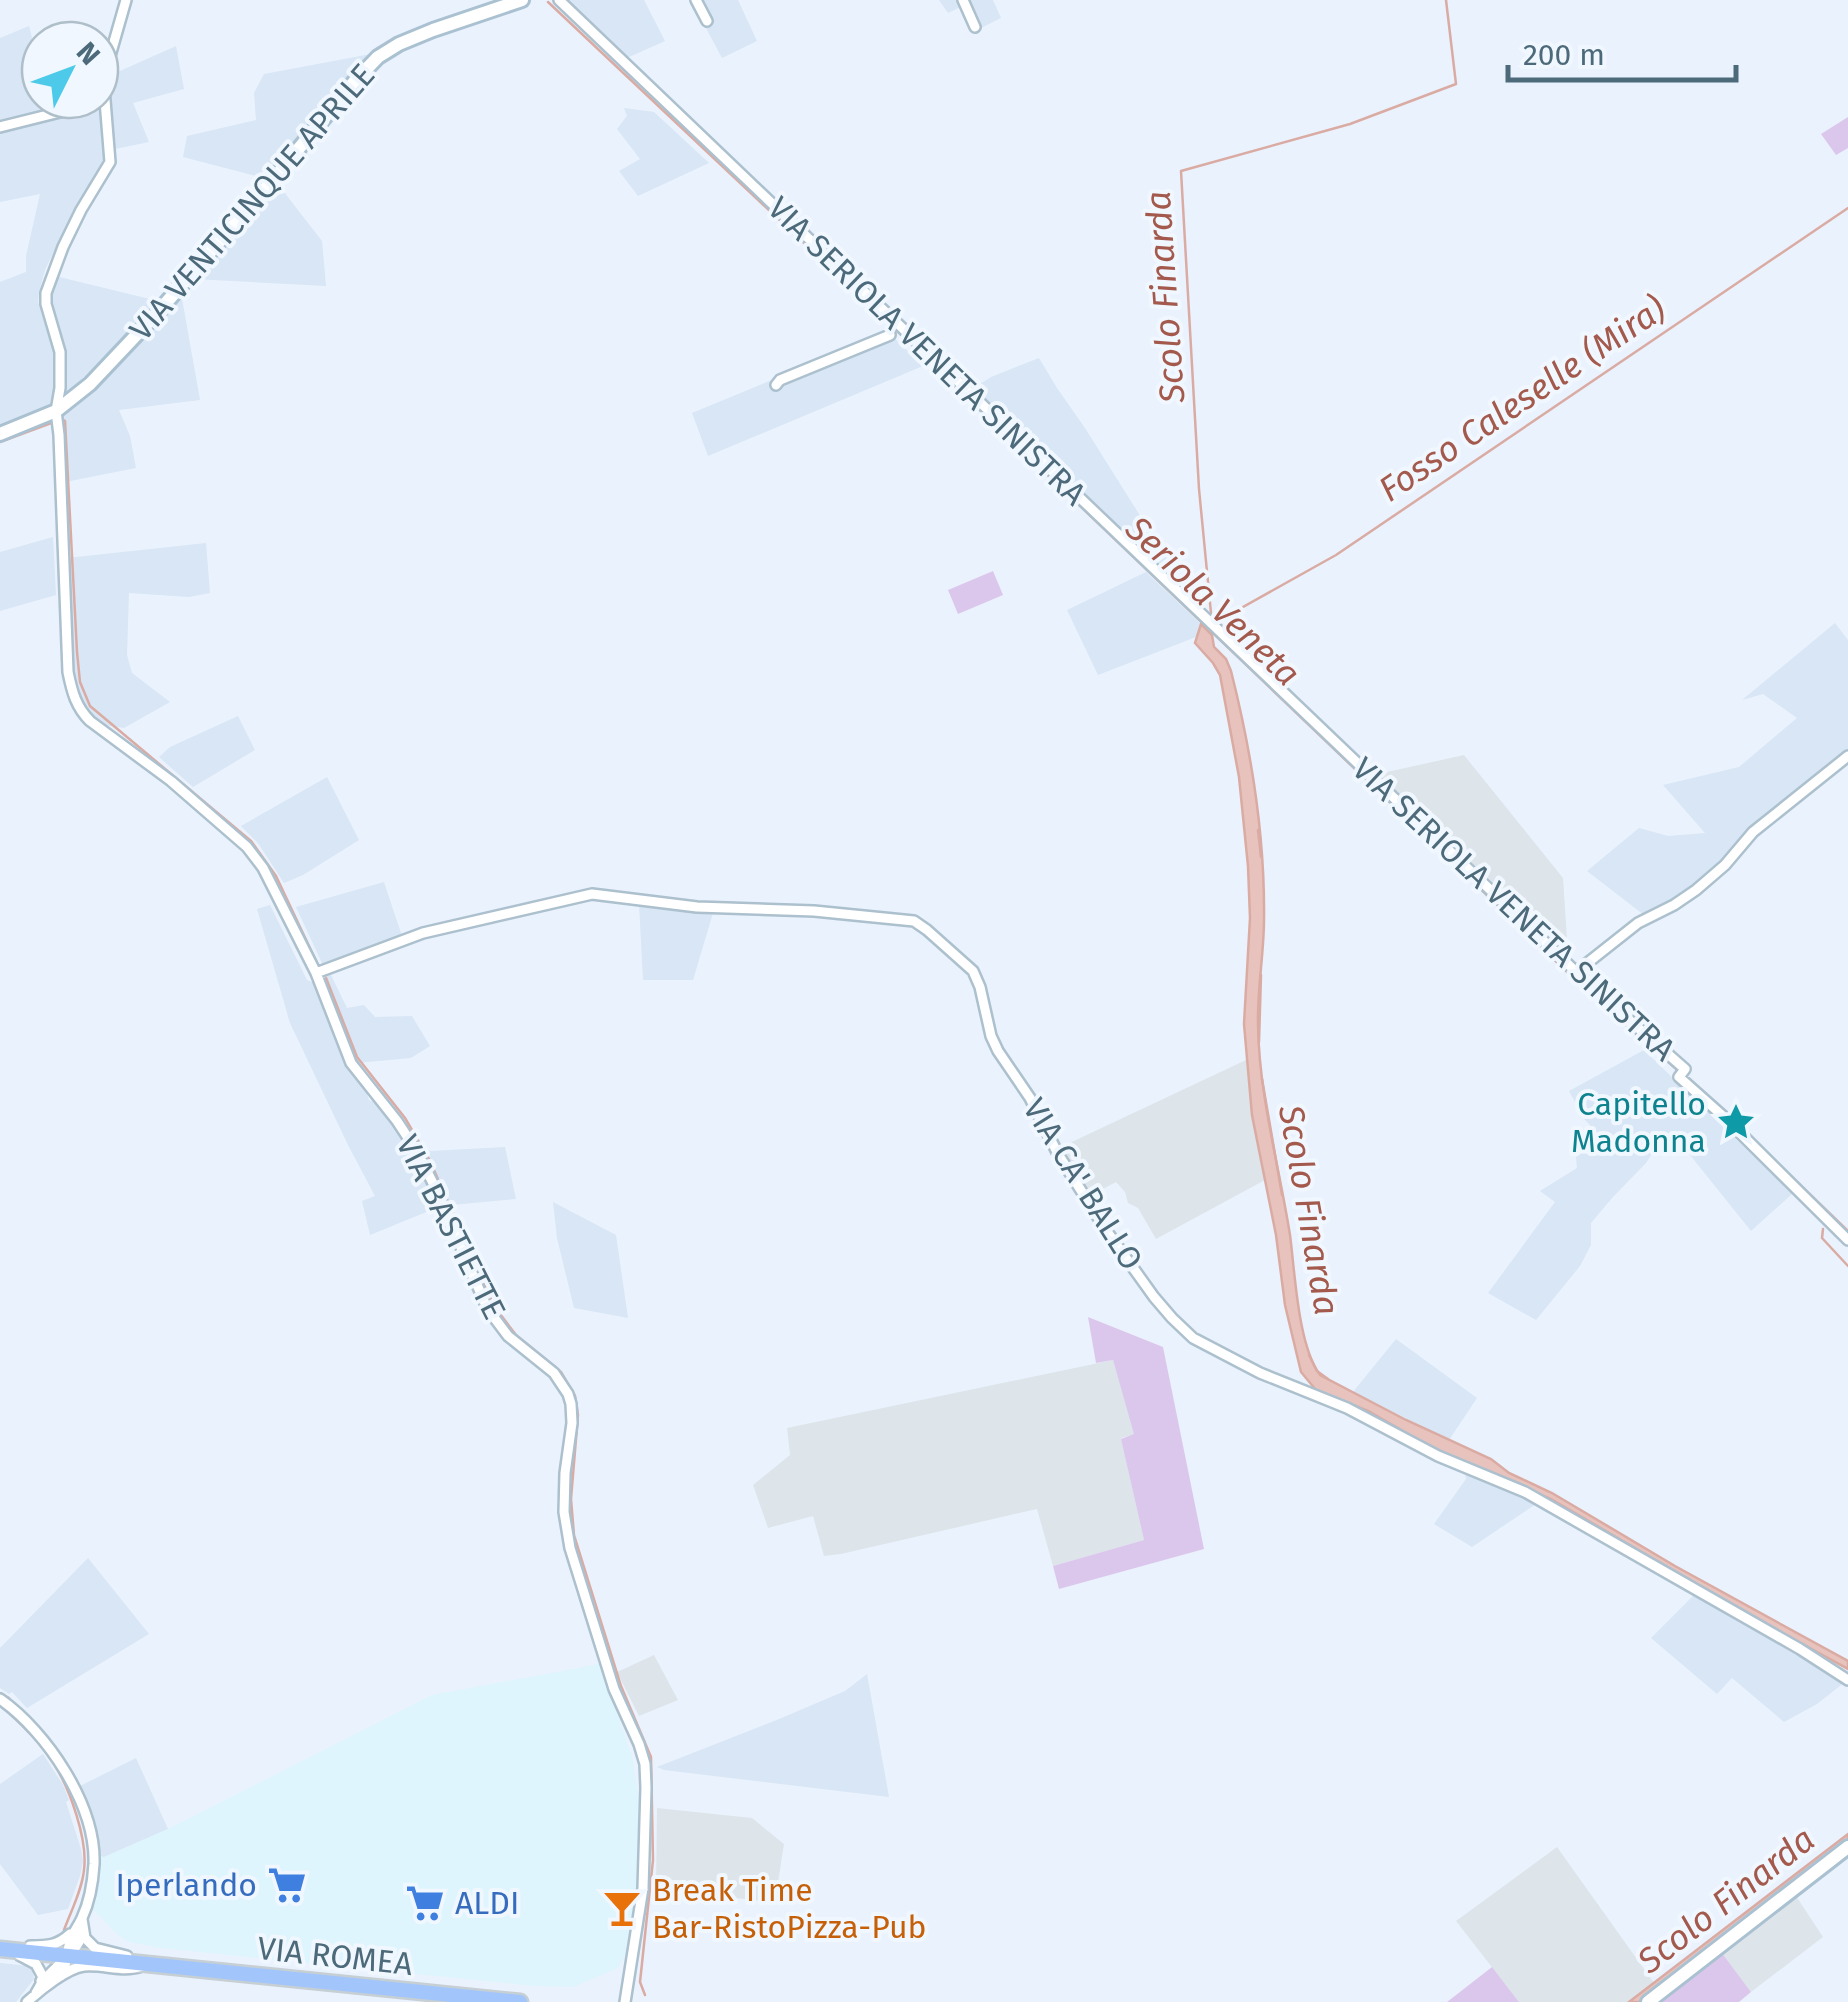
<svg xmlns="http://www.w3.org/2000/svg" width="1848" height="2002" font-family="'Fira Sans',sans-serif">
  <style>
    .residential { fill: #d8e6f5 }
    .commercial { fill: #def5fd }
    .industrial { fill: #dde4ea }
    .green { fill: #dcc7ec }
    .water { fill: #e8c3bd; stroke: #daaba3; stroke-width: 2.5 }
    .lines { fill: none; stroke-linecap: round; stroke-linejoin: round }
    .stream { stroke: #daaba3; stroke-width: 2.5 }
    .street-casing { stroke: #acc0ce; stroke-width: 14 }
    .secondary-casing { stroke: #aac1d1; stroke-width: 18 }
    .primary-casing { stroke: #c6cfd4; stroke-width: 19 }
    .street { stroke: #fff; stroke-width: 9 }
    .secondary { stroke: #fff; stroke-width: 12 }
    .primary { stroke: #a2c6fc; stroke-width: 14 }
    .labels { text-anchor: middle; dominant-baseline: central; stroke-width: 8; stroke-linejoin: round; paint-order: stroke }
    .street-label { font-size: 32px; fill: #4c6a7a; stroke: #f1f7ff }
    .culture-label { font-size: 32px; fill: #0d838f; stroke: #f1f7ff; text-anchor: end }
    .shop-label { font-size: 32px; fill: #366cbe; stroke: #f1f7ff; text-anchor: end }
    .food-label { font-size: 32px; fill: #c56008; stroke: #f1f7ff; text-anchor: start }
    .water-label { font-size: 35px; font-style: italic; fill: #a35a4d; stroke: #f1f7ff }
  </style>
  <rect width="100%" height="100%" fill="#eaf2fd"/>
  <path class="residential" d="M567,0h77l21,41 -38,17z
    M691,0h47l19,41 -35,17z
    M939,0h54l8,18 -22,11 -10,-26 -21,10z
    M29,26l9,35h2v39h60v-60l3,-1 5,8 -8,56 8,49 -1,12 -12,12 -25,42 -25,52 -6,22 -1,10 16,51 2,31 -2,22 -54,22v-146l26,-10v-16l14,-62 -40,8v-164z
    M176,46l8,43 -51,14 16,39 -34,7 -7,-53 3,-21z
    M371,54l-25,25 -82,99 -81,-21 4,-21 69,-16 -2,-27 10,-19z
    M624,108l30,4 55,51 -71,33 -19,-25 21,-12 -23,-30 10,-13z
    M277,183l45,58 4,45 -132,-7z
    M55,276l103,25 -96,98 5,-24 -2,-25 -16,-49z
    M181,293l19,107 -81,10 11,26 6,32 -76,15 -1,-64 17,-14 64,-64z
    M888,332l35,34 -215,90 -16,-43z
    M1039,358l18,30 28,40 103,164 -216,-203 19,-12z
    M53,537l3,58 -56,16v-59z
    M206,543l4,50 -21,4 -60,-4 -2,62 5,18 38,29 -46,26 -29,-4 -27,-43 -1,-123z
    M1146,572l55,52 -5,13 -98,38 -31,-65z
    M1835,623l13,17v109l-95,77 -30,37 -55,40 -24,12 -57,-44 52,-43 29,8 37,-3 -42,-48 76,-18 58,-49 -34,-24 -21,6z
    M238,716l17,34 -62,37 -34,-30 11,-10z
    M327,777l32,63 -56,35 -19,8 -26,-40 -17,-17z
    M384,882l18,54 -73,30 -7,-3 -26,-56z
    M639,904l74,9 -20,67h-50z
    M270,905l37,75 5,2 19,-7 16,33 17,-3 11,12 37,-1 18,30 -19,12 -54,5 12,37 15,6 28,37 19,8 74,-4 11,52 -75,7 -71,29 -8,-34 13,-5 -27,-51 -58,-122 -33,-114z
    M1644,1050l148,144 -41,37 -77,-96 -11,2 -17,26 -34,35 -21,25v22l-11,21 -44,54 -48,-27 67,-91 -15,-11 37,-23 -1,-11 19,-13v-14l-10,-10 -16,-29z
    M553,1202l63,33 12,83 -54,-10 -17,-70z
    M1396,1339l81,59 -28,42 -96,-48z
    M1465,1474l24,9 47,21 -64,43 -38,-23 32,-45z
    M88,1558l61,76 -122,74 -15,-16 -3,2 -9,-6v-40z
    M1694,1595l44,27 107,60 -28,22 -33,18 -52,-44 -15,16 -66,-56z
    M867,1674l22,123 -225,-27 -7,-3 122,-48 66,-28z
    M43,1754l20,31 6,15 -3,2 15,47 2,12 -3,15 -12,33 -30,6 -38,-51v-80z
    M136,1758l32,71 -64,28 -5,-1 -8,-38 -11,-32z
    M0,1963l29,3 4,5 1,8 -18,23h-16z"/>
  <path class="commercial" d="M599,1664l33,92 7,43 -2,89 -9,62 -10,18 -45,19 -39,-1 -373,-38 -32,-6 -10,-6 -26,-27 6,-53 5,1 64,-28 264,-134z"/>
  <path class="industrial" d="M1464,755l99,123 5,75 -190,-179z
    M1246,1060l6,55 13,65 -109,59 -18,-31 -10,-5 -3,-11 -9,-10 -15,8 -9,8 -31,-51z
    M1113,1360l22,74 -14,4 23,102 -91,26 -16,-57 -196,45 -17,2 -11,-40 -45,12 -15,-43 37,-30 -3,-27z
    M654,1655l24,45 -39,16 -22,-44z
    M657,1808l95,10 32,26 -9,58 -119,-12z
    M1557,1847l97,136 -25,19h-110l-63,-81z
    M1796,1896l27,41 -72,55 -29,-39z"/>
  <path class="green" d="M1848,117v31l-12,7 -15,-21z
    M993,571l10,24 -45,19 -10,-24z
    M1088,1317l75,30 41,202 -145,40 -6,-23 91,-26 -23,-101 13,-5 -21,-74 -17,3z
    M1722,1953l29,39 -12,10h-81z
    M1492,1967l27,35h-72z"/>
  <path class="water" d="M1201,624l11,11 2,12 12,12 5,12c20,79 34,165 33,248 0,35 -7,71 -6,106 1,71 21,140 32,210 5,38 8,111 30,140l86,45 85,39 18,14 43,20 123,73 173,95v8l-104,-57 -193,-113 -120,-52 -63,-36 -52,-21 -15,-18 -16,-67 -9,-70 -24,-120 -8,-91 6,-106 -2,-52 -9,-89 -19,-102 -7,-12 -18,-20z
    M1848,1834v7l-209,161h-10z"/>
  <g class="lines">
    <path class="stream" d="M548,2l345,325 694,664 135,118
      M62,419l3,2 12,231 3,30 10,24 161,135 25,35 40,85
      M0,442l54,-20
      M1211,613l-12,-124 -18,-318 169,-47 106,-40 -10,-84
      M1218,621l118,-66 512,-347
      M1258,830l3,27
      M326,978l31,79 48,61 25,43 64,145 22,29 45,37 14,24 3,19 -7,84 3,36 47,151 30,71 2,103 -13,122 5,13
      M1259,1042l2,-67
      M1262,1079l20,116
      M1731,1118l117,113
      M1823,1229l-1,9 26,28
      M1309,1355l8,16 11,8
      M0,1693l9,5
      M7,1711c17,15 35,34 47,53 16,25 34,76 30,106 -2,20 -13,41 -20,60"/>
    <g class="street-casing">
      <path id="street" d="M126,0l-18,63 -4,25 6,74 -29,48 -18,37 -17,46v11l14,48v36l-4,23 3,24 9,237c4,20 8,35 22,49l81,60 76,66 16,21 53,105 35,90 46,58 19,29 20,39 51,119 21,28 46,37 14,21 3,10 1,19 -7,50 -1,39 6,36 44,141 25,55 6,20 1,24 -3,100 -18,114
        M559,0l1036,990 90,79 -6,8 45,40 124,123
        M696,0l11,21
        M963,0l12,27
        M0,127l104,-26
        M776,385l4,-5 110,-45
        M1576,972l62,-49 36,-18 22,-15 29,-25 28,-33 95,-76
        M316,973l107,-40 169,-39 105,13 117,4 100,10 13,9 46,41 7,16 11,49 7,15 32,47 28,56 48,76 48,67 18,21 21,20 67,35 87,35 91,48 87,36 275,157 48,31
        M0,1699c47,33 96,106 94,165 -1,17 -5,39 -12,54 -3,7 -8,13 -11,21 -5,13 -3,24 -10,37
        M82,1919l3,19 10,10 32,8
        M30,1946c17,0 27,0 40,-12
        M19,1955l17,9 7,13 -2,4
        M36,1993c12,-25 39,-35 47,-60
        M27,2002c13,-12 40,-34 57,-36 20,-2 39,7 58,0"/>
    </g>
    <g class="secondary-casing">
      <path id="secondary" d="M0,434l56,-23 34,-27 69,-73 112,-129 83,-100 24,-25 21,-13 34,-14 89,-30
        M1648,2002l200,-155"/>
    </g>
    <g class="primary-casing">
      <path id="primary" d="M0,1949l520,53"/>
    </g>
    <use href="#street" class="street"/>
    <use href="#secondary" class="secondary"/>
    <use href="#primary" class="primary"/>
  </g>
  <defs>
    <g id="sight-bare" transform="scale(3)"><path d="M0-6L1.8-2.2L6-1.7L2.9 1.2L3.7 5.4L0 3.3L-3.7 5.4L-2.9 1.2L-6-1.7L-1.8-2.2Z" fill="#0f9aa8" stroke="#f1f7ff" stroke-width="2.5" paint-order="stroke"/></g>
    <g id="supermarket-bare" transform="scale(3)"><path d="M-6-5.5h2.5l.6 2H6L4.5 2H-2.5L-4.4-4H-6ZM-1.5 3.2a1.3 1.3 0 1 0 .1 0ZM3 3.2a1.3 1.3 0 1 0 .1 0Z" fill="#3f7fe0" stroke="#f1f7ff" stroke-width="2.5" paint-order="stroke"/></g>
    <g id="bar-bare" transform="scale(3)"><path d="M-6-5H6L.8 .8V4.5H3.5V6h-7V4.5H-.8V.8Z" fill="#e8710a" stroke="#f1f7ff" stroke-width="2.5" paint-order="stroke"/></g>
  </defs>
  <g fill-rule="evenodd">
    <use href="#sight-bare" x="1736" y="1122"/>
    <use href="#supermarket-bare" x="287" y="1885"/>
    <use href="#supermarket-bare" x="425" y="1903"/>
    <use href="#bar-bare" x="622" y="1908"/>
  </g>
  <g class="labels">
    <g class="street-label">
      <text transform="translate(252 202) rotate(-49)">VIA VENTICINQUE APRILE</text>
      <text transform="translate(927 351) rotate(44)">VIA SERIOLA VENETA SINISTRA</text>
      <text transform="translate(1514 909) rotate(43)">VIA SERIOLA VENETA SINISTRA</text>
      <text transform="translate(1083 1184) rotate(58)">VIA CA' BALLO</text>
      <text transform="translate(451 1227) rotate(63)">VIA BASTIETTE</text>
      <text transform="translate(335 1956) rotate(6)">VIA ROMEA</text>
    </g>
    <g class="culture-label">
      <text x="1706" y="1104">Capitello<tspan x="1706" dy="37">Madonna</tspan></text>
    </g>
    <g class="shop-label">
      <text x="257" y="1885">Iperlando</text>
      <text x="455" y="1903" text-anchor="start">ALDI</text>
    </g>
    <g class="food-label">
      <text x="652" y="1890">Break Time<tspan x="652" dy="37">Bar-RistoPizza-Pub</tspan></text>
    </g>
    <g class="water-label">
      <text transform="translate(1165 297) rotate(-94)">Scolo Finarda</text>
      <text transform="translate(1522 399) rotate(-34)">Fosso Caleselle (Mira)</text>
      <text transform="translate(1213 601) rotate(44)">Seriola Veneta</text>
      <text transform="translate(1309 1210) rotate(80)">Scolo Finarda</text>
      <text transform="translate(1726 1900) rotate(-38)">Scolo Finarda</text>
    </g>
  </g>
  <g transform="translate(70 70) rotate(48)"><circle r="48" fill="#f1f7ff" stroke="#afbfca" stroke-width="2.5"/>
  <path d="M0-8L18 38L0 25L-18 38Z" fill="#4dcae9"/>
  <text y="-15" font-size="28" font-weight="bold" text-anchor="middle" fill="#4c6a7a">N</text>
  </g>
  <path d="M1508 65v15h228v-15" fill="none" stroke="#4c6a7a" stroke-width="5"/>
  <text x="1523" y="65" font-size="30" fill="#4c6a7a" stroke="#f1f7ff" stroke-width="8" paint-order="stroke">200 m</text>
</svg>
